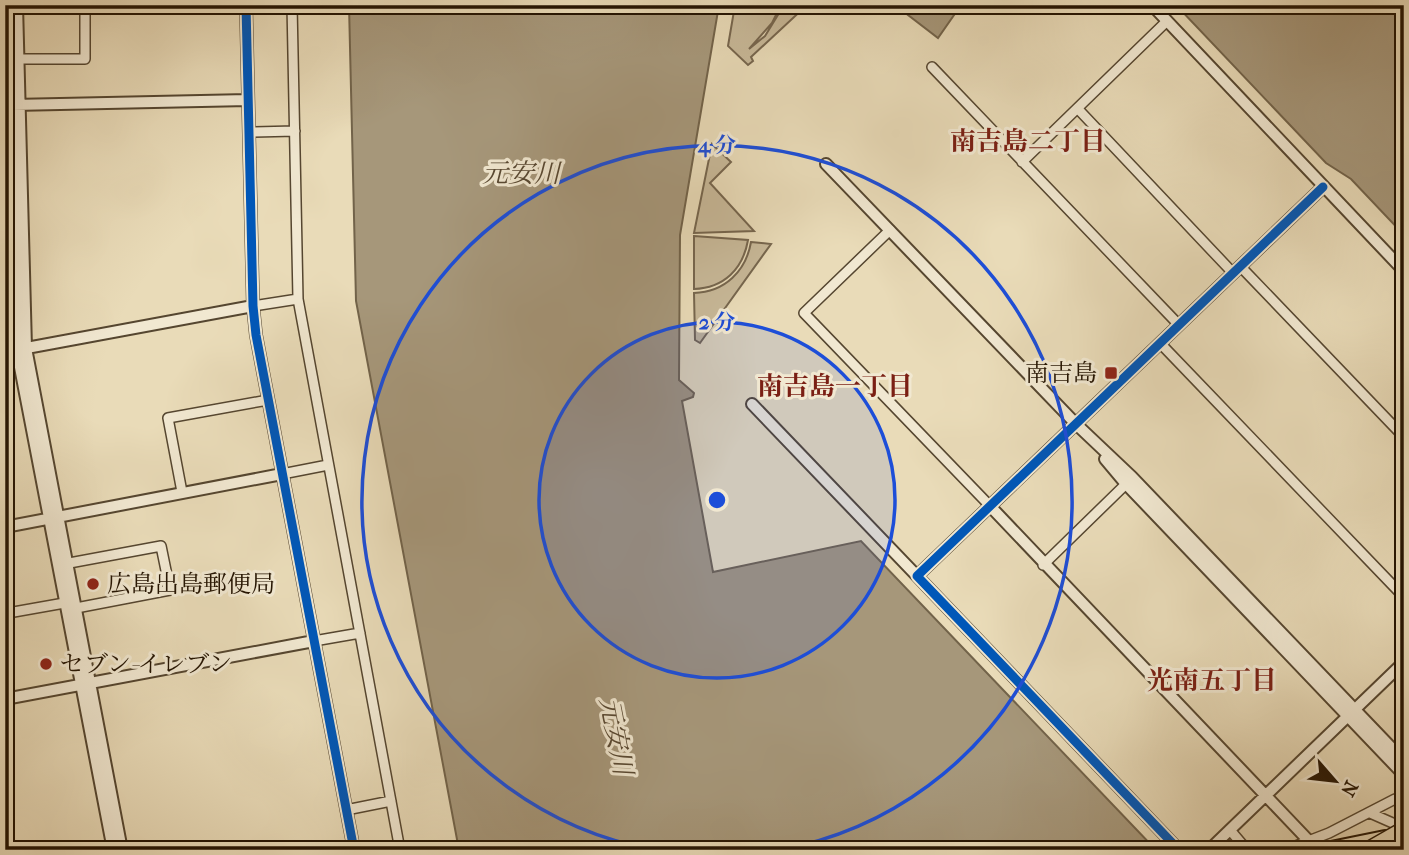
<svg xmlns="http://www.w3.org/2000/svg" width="1409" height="855" font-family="'IM FELL French Canon','Noto Serif JP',serif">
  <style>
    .green { fill: #c8b999; stroke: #76664e; stroke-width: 2 }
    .water { fill: #a6977a; stroke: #72634a; stroke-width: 2 }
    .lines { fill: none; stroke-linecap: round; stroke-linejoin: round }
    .minor-casing { stroke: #554630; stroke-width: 12 }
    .tertiary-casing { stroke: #554630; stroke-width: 14 }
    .trunk-casing { stroke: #241402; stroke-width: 18 }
    .minor { stroke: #f1e8d1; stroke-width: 9 }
    .tertiary { stroke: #f1e8d1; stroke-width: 10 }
    .trunk { stroke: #e9dbb8; stroke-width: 14 }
    .motorway-bridge-casing { stroke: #241402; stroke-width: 19; stroke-linecap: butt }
    .motorway-bridge { stroke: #e9dbb8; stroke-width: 16 }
    .cycleway-casing { stroke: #f1e8d1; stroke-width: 13 }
    .cycleway { stroke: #0057b8; stroke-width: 9 }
    .ring { fill: none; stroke: #1d4ed8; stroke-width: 3.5 }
    .poi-dot { fill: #8f2418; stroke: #f1e8d1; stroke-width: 2.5 }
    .labels { text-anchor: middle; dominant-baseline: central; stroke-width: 6; stroke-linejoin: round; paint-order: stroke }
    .poi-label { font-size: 24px; fill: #241402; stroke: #f1e8d1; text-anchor: start }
    .neighbourhood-label { font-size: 26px; font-weight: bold; fill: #7a1f14; stroke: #f1e8d1 }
    .water-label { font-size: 26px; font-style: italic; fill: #584832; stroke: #f1e8d1 }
    .centre { fill: #1d4ed8; stroke: #f1e8d1; stroke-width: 3.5 }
    .ring-label { font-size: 21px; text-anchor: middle; font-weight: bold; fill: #1d4ed8; stroke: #f1e8d1; stroke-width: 6; stroke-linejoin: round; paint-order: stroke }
  </style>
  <rect width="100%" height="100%" fill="#e9dbb8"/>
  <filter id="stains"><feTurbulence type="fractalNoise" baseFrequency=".00286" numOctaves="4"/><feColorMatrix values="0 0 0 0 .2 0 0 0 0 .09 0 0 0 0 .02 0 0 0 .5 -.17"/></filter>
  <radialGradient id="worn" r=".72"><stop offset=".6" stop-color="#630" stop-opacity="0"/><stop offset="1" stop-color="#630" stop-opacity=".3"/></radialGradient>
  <path class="green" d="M735,5h46l-9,18 -23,26 16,-13 19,-31h23l-56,52 2,4 -5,4 -20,-19z
    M712,144l19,18 -21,21 44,48 -60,2z
    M694,236l54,4c-5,29 -24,48 -54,49z
    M751,242l20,2 -71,99 -5,-3 -1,-47c31,-1 52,-22 57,-51z"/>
  <path class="water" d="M349,5h370l-39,230 -1,145 15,13 -1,4 -11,4 31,171 148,-31 295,309h-697l-103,-549z
    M895,5h66l-23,33z
    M1176,5h228v230l-53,-56 -25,-16z"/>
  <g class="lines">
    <g class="minor-casing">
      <path id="minor" d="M292,5l6,294 102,551
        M15,59h70v-54
        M932,67l247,258
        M1078,109l155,164
        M249,132l46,-1
        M1022,162l145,-141
        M890,230l-86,83 186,193
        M1240,266l164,171
        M253,306l45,-7
        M1160,343l244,254
        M282,474l46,-9
        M182,492l-14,-74 100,-18
        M64,564l97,-18 9,44 -99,19
        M1043,565l83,-81
        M5,597l3,16 62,-11
        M314,641l46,-8
        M346,810l45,-9
        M1370,813l34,15
        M1230,830l17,20
        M1285,850l44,-17 66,-34"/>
    </g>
    <g class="tertiary-casing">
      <path id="tertiary" d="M9,5l8,332 2,25 94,488
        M17,5l9,343 96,502
        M246,5l7,301 3,29 98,515
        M1152,5l252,266
        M13,105l235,-5
        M826,164l250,260 56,53 272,284
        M5,352l248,-46
        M752,404l165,172
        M1105,459l21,25 278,291
        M990,506l318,334
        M5,527l277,-53
        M5,699l309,-58
        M1179,850l-262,-274 406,-389
        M1209,850l195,-188"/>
    </g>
    <g class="trunk-casing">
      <path id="trunk" d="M1326,850l59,-12
        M1396,850l8,-4"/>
    </g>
    <use href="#minor" class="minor"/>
    <use href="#tertiary" class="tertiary"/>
    <use href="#trunk" class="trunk"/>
    <g class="motorway-bridge-casing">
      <path id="motorway-bridge" d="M1369,850l35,-20"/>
    </g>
    <use href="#motorway-bridge" class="motorway-bridge"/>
    <g class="cycleway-casing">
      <path id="cycleway" d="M246,5l7,301 3,29 98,515
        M1179,850l-262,-274 406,-389"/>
    </g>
    <use href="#cycleway" class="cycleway"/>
  </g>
  <circle cx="717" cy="500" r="178" fill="#1d4ed8" fill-opacity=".12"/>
  <g class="ring">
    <circle cx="717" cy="500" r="178"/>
    <path d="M655 850A355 355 0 1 1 779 850"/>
  </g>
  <g class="poi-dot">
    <rect x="1104" y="366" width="14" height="14" rx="3.5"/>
    <circle cx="93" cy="584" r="7"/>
    <circle cx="46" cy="664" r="7"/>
  </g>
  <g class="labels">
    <g class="poi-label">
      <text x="1097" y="373" text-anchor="end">南吉島</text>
      <text x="107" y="584">広島出島郵便局</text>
      <text x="60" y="664">セブン-イレブン</text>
    </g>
    <g class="neighbourhood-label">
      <text x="1028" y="141">南吉島二丁目</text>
      <text x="835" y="386">南吉島一丁目</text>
      <text x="1212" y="680">光南五丁目</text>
    </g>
    <g class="water-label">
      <text x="521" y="173">元安川</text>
      <text transform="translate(616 736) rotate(79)">元安川</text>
    </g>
  </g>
  <circle cx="717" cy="500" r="10" class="centre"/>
  <g class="ring-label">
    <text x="717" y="152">4 分</text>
    <text x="717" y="329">2 分</text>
  </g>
  <rect width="1409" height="855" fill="none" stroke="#e9dbb8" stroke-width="28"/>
  <rect x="7" y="7" width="1395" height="841" fill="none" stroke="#241402" stroke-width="3.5"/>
  <rect x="14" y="14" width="1381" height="827" fill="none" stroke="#241402" stroke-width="2"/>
  <g transform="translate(1335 781) rotate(118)" stroke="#f1e8d1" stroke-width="5" paint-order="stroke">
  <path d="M0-5L12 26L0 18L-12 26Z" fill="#241402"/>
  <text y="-10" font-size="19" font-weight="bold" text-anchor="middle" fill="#241402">N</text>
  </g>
  <rect width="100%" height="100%" filter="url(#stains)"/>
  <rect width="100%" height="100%" fill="url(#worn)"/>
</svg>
